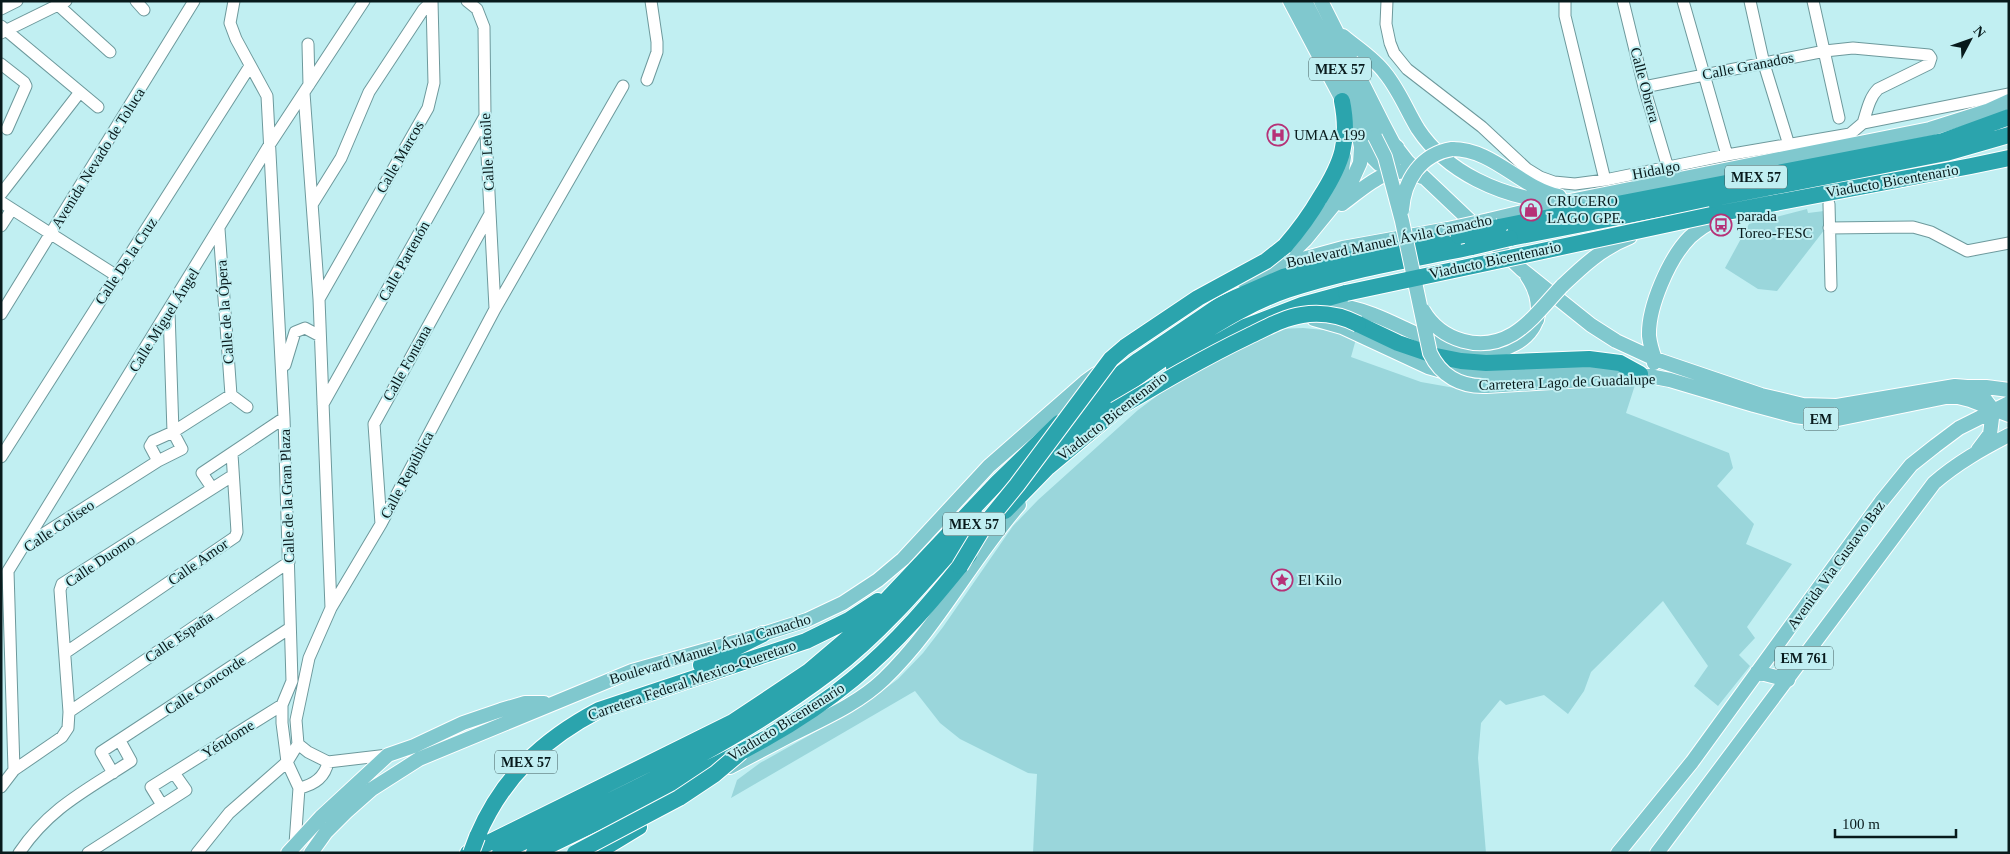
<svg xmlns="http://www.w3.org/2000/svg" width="2010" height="854" font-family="Georgia,serif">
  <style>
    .green { fill: #9ad6db }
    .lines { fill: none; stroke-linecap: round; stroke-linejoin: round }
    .minor-casing { stroke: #6d999c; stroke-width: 13 }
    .major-casing { stroke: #fff; stroke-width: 16 }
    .highway-casing { stroke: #fff; stroke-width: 18 }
    .minor { stroke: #fff; stroke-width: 11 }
    .major { stroke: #80c8ce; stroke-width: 14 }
    .highway { stroke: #2ba4ad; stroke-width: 16 }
    .major-bridge-casing { stroke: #fff; stroke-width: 16; stroke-linecap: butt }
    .highway-bridge-casing { stroke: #fff; stroke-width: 18; stroke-linecap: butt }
    .major-bridge { stroke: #80c8ce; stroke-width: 14 }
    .highway-bridge { stroke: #2ba4ad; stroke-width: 16 }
    .labels { text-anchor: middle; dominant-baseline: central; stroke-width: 4; stroke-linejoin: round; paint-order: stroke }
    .shield { fill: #c1eff2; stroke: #405a5c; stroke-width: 1 }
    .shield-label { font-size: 14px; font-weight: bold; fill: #081a1c }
    .street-label { font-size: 15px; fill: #081a1c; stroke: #c1eff2 }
    .poi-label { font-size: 15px; fill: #081a1c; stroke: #c1eff2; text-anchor: start }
  </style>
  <rect width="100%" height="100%" fill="#c1eff2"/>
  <path class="green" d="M1807,209l1,4 16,-2 1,18 -48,62 -19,-2 -33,-21 24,-44z
    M1303,328l31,3 22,8 -5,18 70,25 45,8 169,-5 -9,28 103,40 4,15 -16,18 37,38 -8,20 46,20 -45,63 8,11 -16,17 11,11 -32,40 -24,-20 14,-20 -45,-65 -72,71 -7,19 -16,23 -24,-19 -38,10 -6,-5 -19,23 -3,35 8,95h-453l4,-79 -9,-1 -68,-34 -20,-16 -25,-32 -184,107 6,-18 23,-17 105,-59 33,-25 25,-26 20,-26 70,-101 25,-26 100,-90 35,-26 103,-55z"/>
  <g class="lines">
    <g class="minor-casing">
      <path id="minor" d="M136,1l8,9
        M234,1l-4,22 6,16 31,57 17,322 8,263 -10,24v18l5,39 12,26 -4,56
        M467,1l10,8 7,18 1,89 10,192
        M1387,1l-1,23 4,19 4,10 13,16 75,58 45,42 13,8 14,5 21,2 30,-4 122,-25 123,-21 13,-11 146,-29
        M1565,1v15l40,164
        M1623,1l21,86 24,81
        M1683,1l44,154
        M1750,1l14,63 25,81
        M1813,1l26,117
        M58,5l52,47
        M1,9l16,-8
        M1,26l97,81
        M1,33l65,-32
        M308,44l1,41
        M1,64l23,18 2,4 -19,43
        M647,80l10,-28v-10l-6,-41
        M1644,87l181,-36 28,-3 76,7 2,3 -2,6 -51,25c-9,9 -11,22 -15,34
        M304,93l15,206 12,309
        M1,194l79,-102
        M1,202l116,74
        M313,203l28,-45 28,-66 54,-82 9,-9
        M1829,204l2,82
        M1,226l11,-17
        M1829,228l84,-1 18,5 36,19 42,-8
        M219,229l12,166
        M319,299l109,-191 6,-25 -2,-82
        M1,314l193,-313
        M285,365l10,-33 10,-4 15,8
        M323,404l162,-288
        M1,457l249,-391
        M158,461l-8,-15 3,-5 20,-9 58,-37 16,12
        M212,488l-10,-15 82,-55
        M381,524l-7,-100 116,-210
        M26,545l132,-84 24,-12 -9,-17 -4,-121
        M65,653l170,-116 2,-5 -5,-78
        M69,712l220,-150
        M298,744l10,8 20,10 60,-7
        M14,770l-6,-199 262,-427 94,-143
        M113,773l-12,-21 189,-124
        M1,787l13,-17 48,-33 6,-9 1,-16 -9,-122 2,-6 170,-108
        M299,788c15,-3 26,-11 29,-26
        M162,805l-11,-18 131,-82
        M19,853c31,-46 68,-63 112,-92l-11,-20
        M88,853l98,-63 -12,-17
        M197,853l32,-40 58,-51 11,-18 -2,-24 13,-62 22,-50 50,-84 114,-215 128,-223"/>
    </g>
    <g class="major-casing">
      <path id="major" d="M1290,1l83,157 6,6 7,2 7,-3 5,-9 -1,-7
        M1305,1l70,136
        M1321,1l62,123 10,19 14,18 114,108 70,56 25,16 39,18 106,36 42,10 34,1 118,-20 12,1 9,5 8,6 9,12 -3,24 -12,16
        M1343,36c14,12 31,22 42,37 14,17 22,38 33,56 29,44 83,67 133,73
        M1452,149c42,0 68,39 107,47
        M1330,197l10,-16 4,-24
        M1342,204c24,-17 47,-44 80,-27
        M1489,220l71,-17 370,-74 57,-18 22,-10
        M1282,262l23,-22 45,-55 10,-22 1,-16 -2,-10
        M1527,276c9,13 13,28 10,44
        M1243,281l34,-15 66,-18 105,-19
        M1562,286c21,-20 40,-38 68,-49
        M1322,304c18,1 35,4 52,11 42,16 96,54 141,29 11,-6 20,-16 23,-29
        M1314,319l28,8 86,40 21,6 26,2 144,-6
        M1654,363l1,-4c-3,-8 -5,-15 -6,-23 -1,-29 20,-78 41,-99 8,-7 16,-13 26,-17
        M1486,386l163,-10 21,4 84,25 41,11 22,3h21l108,-22h12l12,3 39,15
        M1967,387h19l23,3
        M1777,645l11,35
        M1757,672l31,8
        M730,767c19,-10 38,-20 57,-30 33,-17 70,-32 97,-58 53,-51 87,-119 135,-174
        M288,853l33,-36 67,-62 26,-9 49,-23 38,-13 24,-7h19
        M311,853l15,-21 20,-20 26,-23 47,-30 213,-88 131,-37 44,-14 36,-17 35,-23 25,-21 86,-93 96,-84 11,-8
        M1618,853l74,-91 189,-260 30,-37 24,-19 24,-18 50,-25
        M1657,853l277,-370c23,-20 48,-34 75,-48"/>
    </g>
    <g class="highway-casing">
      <path id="highway" d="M1711,215l260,-49 38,-8
        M1499,227l444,-86 66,-24
        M1510,238l436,-85 63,-18
        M1285,246c14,-16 25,-31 36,-50 21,-33 29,-55 21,-95
        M1358,324l40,19 38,13 25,5 25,2 103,-4 31,4 20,11
        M1174,367l71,-40 57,-22 44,-12
        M1083,402l56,-42 81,-55 17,-8 46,-20 65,-17 111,-24
        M1049,449c44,-40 91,-76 141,-108 31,-20 62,-39 97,-51 60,-20 123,-30 185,-43
        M1005,511l43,-44 78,-65
        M701,665l62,-31
        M477,837c25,-59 65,-97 122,-127l207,-69 43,-21 29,-19
        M468,853l265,-131 75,-50 53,-45 136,-144 62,-60
        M500,853c114,-54 230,-105 331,-182 56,-43 101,-99 148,-152
        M534,853c45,-22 89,-43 133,-65 65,-30 131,-63 186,-109 44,-36 80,-79 116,-124
        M596,853l43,-26"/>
    </g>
    <use href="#minor" class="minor"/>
    <use href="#major" class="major"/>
    <use href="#highway" class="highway"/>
    <g class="major-bridge-casing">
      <path id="major-bridge" d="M1375,137l10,20 17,64 28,132c11,23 31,34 56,33
        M1402,210c2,-30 19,-56 50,-61
        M1448,229l41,-9
        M1423,310c18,31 58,43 90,24 18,-11 34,-32 49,-48"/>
    </g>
    <g class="highway-bridge-casing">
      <path id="highway-bridge" d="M1459,236l40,-9
        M1472,247l38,-9
        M1346,293l365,-78
        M1115,410c44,-26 88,-52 134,-74 17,-8 34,-18 53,-21 19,-3 38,0 56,9
        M960,566l26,-43 31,-38 94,-126 14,-12 73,-49 68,-37 19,-15
        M471,853l6,-16
        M575,853l104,-55 36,-24 26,-22"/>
    </g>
    <use href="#major-bridge" class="major-bridge"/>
    <use href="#highway-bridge" class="highway-bridge"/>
  </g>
  <defs>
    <g id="hospital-ring" transform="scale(1.125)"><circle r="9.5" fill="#c1eff2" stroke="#b63177" stroke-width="1.5"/><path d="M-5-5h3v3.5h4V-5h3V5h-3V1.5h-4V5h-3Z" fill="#b63177"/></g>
    <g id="shop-ring" transform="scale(1.125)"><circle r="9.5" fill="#c1eff2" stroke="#b63177" stroke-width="1.5"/><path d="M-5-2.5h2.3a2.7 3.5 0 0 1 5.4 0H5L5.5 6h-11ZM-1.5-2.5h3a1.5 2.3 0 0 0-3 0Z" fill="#b63177"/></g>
    <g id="bus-ring" transform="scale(1.125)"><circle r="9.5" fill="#c1eff2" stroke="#b63177" stroke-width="1.5"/><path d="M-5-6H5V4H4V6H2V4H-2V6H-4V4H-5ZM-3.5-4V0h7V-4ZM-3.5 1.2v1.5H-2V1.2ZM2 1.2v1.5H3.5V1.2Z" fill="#b63177"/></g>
    <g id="sight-ring" transform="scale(1.125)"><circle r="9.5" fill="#c1eff2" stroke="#b63177" stroke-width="1.5"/><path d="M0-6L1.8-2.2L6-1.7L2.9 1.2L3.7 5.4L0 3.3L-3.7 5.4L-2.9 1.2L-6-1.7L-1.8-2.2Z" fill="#b63177"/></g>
  </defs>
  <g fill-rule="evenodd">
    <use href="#hospital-ring" x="1278" y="135"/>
    <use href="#shop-ring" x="1531" y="210"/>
    <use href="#bus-ring" x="1721" y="225"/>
    <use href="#sight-ring" x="1282" y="580"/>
  </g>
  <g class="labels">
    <g class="shield">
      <rect x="1309" y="57.5" width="62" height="23" rx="4"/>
      <rect x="1725" y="165.5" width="62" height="23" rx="4"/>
      <rect x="1803.5" y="407.5" width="35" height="23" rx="4"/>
      <rect x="943" y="512.5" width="62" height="23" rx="4"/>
      <rect x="1775" y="646.5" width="58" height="23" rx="4"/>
      <rect x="495" y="750.5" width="62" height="23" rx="4"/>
    </g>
    <g class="shield-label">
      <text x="1340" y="69">MEX 57</text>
      <text x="1756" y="177">MEX 57</text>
      <text x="1821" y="419">EM</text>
      <text x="974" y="524">MEX 57</text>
      <text x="1804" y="658">EM 761</text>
      <text x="526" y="762">MEX 57</text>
    </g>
    <g class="street-label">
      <text transform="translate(1748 66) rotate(-11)">Calle Granados</text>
      <text transform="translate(1645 85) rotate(75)">Calle Obrera</text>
      <text transform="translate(487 152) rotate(-93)">Calle Letoile</text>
      <text transform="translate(400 157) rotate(-60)">Calle Marcos</text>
      <text transform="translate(98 158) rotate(-58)">Avenida Nevado de Toluca</text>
      <text transform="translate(1656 170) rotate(-11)">Hidalgo</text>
      <text transform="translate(1892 181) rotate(-10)">Viaducto Bicentenario</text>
      <text transform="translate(1389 241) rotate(-12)">Boulevard Manuel Ávila Camacho</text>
      <text transform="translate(1495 260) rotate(-12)">Viaducto Bicentenario</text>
      <text transform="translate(126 261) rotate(-57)">Calle De la Cruz</text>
      <text transform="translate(404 261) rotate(-61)">Calle Partenón</text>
      <text transform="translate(225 312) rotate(-94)">Calle de la Ópera</text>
      <text transform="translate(164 320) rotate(-58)">Calle Miguel Ángel</text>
      <text transform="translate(407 363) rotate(-61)">Calle Fontana</text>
      <text transform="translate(1567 382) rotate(-2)">Carretera Lago de Guadalupe</text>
      <text transform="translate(1112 416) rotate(-38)">Viaducto Bicentenario</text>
      <text transform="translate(407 475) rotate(-62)">Calle República</text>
      <text transform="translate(287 496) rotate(-92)">Calle de la Gran Plaza</text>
      <text transform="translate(59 526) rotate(-34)">Calle Coliseo</text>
      <text transform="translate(100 561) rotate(-34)">Calle Duomo</text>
      <text transform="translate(198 562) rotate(-35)">Calle Amor</text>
      <text transform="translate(1836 565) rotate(-54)">Avenida Via Gustavo Baz</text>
      <text transform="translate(179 637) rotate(-34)">Calle España</text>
      <text transform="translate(710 649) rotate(-17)">Boulevard Manuel Ávila Camacho</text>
      <text transform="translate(692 680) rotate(-19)">Carretera Federal Mexico-Queretaro</text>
      <text transform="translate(205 685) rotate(-34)">Calle Concorde</text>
      <text transform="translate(786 722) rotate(-32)">Viaducto Bicentenario</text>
      <text transform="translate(228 739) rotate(-32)">Yéndome</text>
    </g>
    <g class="poi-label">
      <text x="1294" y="135">UMAA 199</text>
      <text x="1547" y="201">CRUCERO<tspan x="1547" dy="17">LAGO GPE.</tspan></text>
      <text x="1737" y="216">parada<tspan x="1737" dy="17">Toreo-FESC</tspan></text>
      <text x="1298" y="580">El Kilo</text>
    </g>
  </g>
  <rect width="2010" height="854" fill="none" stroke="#081a1c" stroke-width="5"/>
  <g transform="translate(1970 40) rotate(49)" stroke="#c1eff2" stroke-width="4" paint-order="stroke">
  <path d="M0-4L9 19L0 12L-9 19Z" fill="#081a1c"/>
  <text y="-8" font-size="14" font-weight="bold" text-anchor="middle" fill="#081a1c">N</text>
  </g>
  <path d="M1835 829v8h121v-8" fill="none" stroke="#081a1c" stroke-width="2.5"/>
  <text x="1842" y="829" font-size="15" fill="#081a1c" stroke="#c1eff2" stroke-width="4" paint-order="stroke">100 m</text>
</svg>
